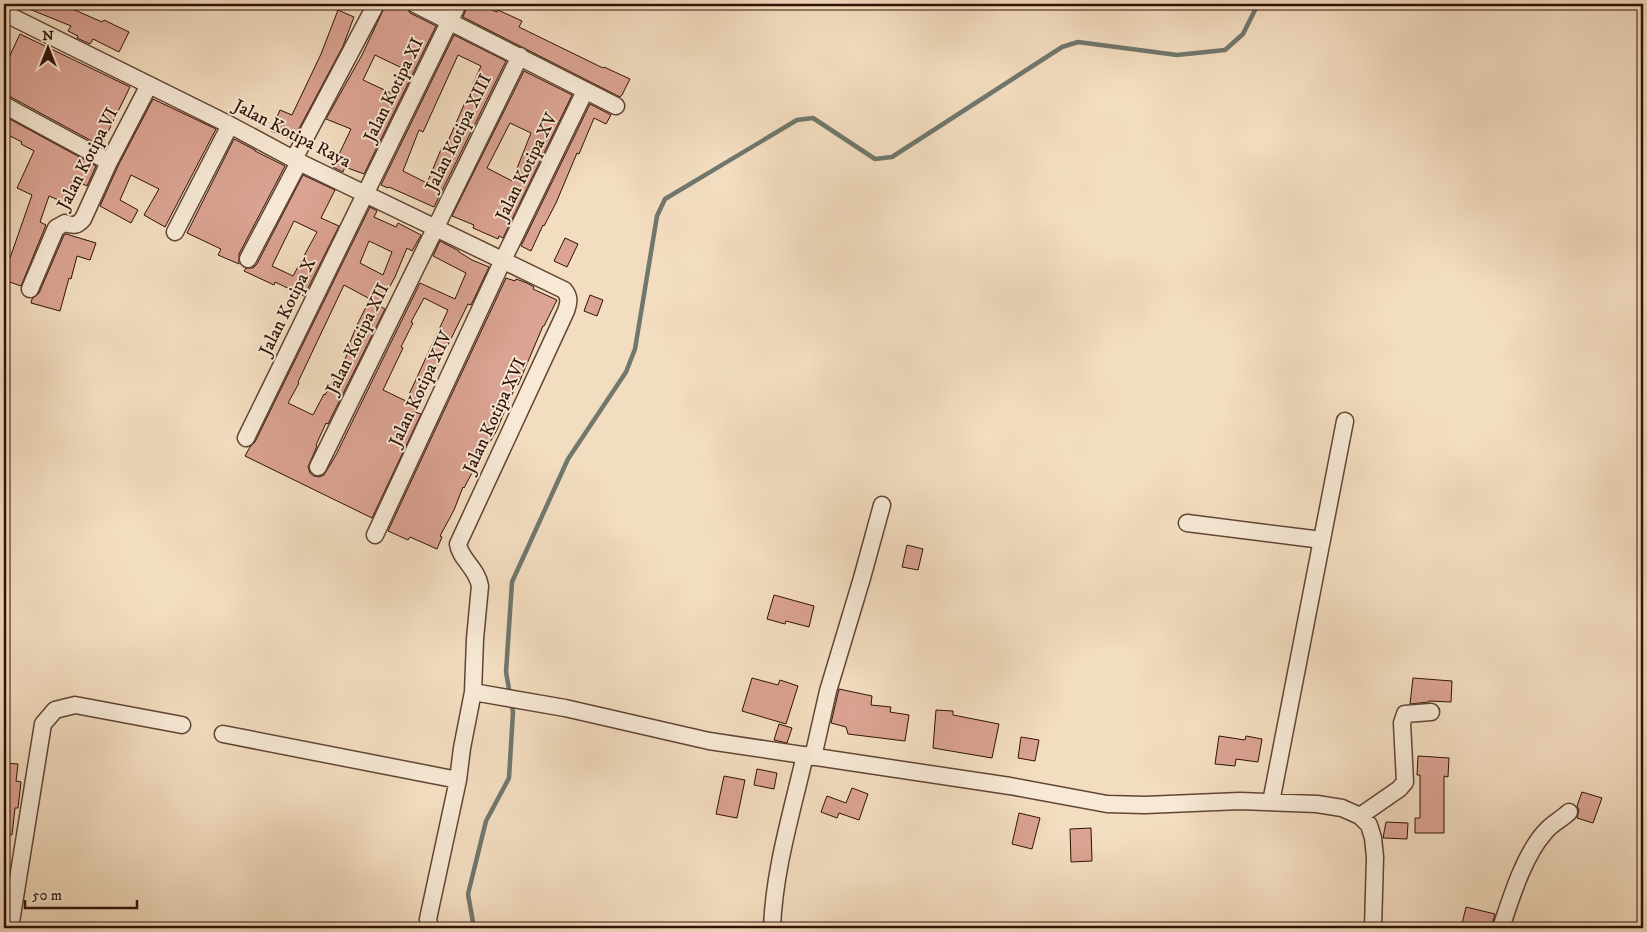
<svg xmlns="http://www.w3.org/2000/svg" width="1647" height="932" font-family="'IM FELL DW Pica',serif">
  <style>
    .lines { fill: none; stroke-linecap: round; stroke-linejoin: round }
    .stream { stroke: #70776d; stroke-width: 4.5 }
    .building { fill: #dba393; stroke: #301105; fill-rule: evenodd }
    .minor-casing { stroke: #614434; stroke-width: 19 }
    .minor { stroke: #f7e9d6; stroke-width: 16 }
    .labels { text-anchor: middle; dominant-baseline: central; stroke-width: 4; stroke-linejoin: round; paint-order: stroke }
    .street-label { font-size: 18px; fill: #301105; stroke: #f7e9d6 }
  </style>
  <rect width="100%" height="100%" fill="#f3ddc0"/>
  <filter id="stains"><feTurbulence type="fractalNoise" baseFrequency=".004" numOctaves="4"/><feColorMatrix values="0 0 0 0 .2 0 0 0 0 .09 0 0 0 0 .02 0 0 0 .5 -.17"/></filter>
  <radialGradient id="worn" r=".72"><stop offset=".6" stop-color="#630" stop-opacity="0"/><stop offset="1" stop-color="#630" stop-opacity=".3"/></radialGradient>
  <g class="lines">
    <path class="stream" d="M510,695l-4,-23 6,-90 56,-123 58,-87 9,-23 22,-133 8,-17 132,-79 16,-2 62,41 17,-2 170,-110 16,-5 99,13 48,-5 18,-16 15,-30
      M474,928l-6,-34 18,-73 23,-43 4,-66 -2,-10"/>
  </g>
  <path class="building" d="M17,4h44l41,18 2,-2 25,12 -10,20 -26,-13 -3,5 -13,-6 1,-2 -10,-5 3,-5z
    M386,4h14l6,2 4,7 26,13 -72,148 -19,-7 -2,5 -10,-5 18,-38 -25,-10 36,-64zM375,55l29,14 -13,24 -28,-13z
    M468,4h9l20,8 1,-2 24,11 -3,6 84,41 1,-1 26,12 -8,16 -2,2 -157,-80z
    M338,10l16,7 -11,29 -50,94 -22,-9 9,-21 12,5 29,-61z
    M20,34l110,53 -29,59 -92,-50 -5,-1v-27z
    M454,35l52,26 -72,146 -45,-20 -1,1 -7,-3zM458,55l23,11 -36,82 -3,-1 -15,36 -24,-12 16,-41 4,2z
    M524,71l48,24 -69,143 -4,-2 -1,3 -25,-11 1,-3 -22,-9zM510,123l21,10 -19,48 -25,-13z
    M153,99l63,30 -51,98 -21,-12 15,-26 -28,-14 -11,25 18,10 -7,13 -31,-17 18,-40z
    M590,104l21,11 -5,9 -12,-6 -15,36 -2,-1 -21,50 -12,23 -1,-1 -12,26 -10,-5z
    M4,116l92,50 -9,20 -14,-7 -10,23 -14,-6 -9,26 6,3 -25,61 -17,-6v-17l2,-6 4,1 22,-63 -15,-7 17,-37 -13,-7 1,-2 -18,-9z
    M234,139l21,11v1l30,15 -46,88v10l-21,-9 3,-6 -34,-16z
    M303,175l32,15 -14,28 18,8 -35,70 -29,-14 -1,3 -30,-14 2,-3h7l4,-4zM294,221l23,11 -24,44 -21,-10z
    M370,207l7,4 -3,6 22,10 2,-4 23,12 -9,16 -5,-3 -12,29 -16,29 6,3 -57,115 -2,-1 -10,22 1,1 -9,21 2,6 4,3 5,1 5,-2 12,-20 84,-172 35,16 11,-26 -33,-17 7,-15 19,10v1l13,8 17,7 -18,38 -3,-1 -53,108 6,2 -49,104 -127,-62 5,-9 5,-5zM369,241l23,11 -9,23 -23,-12zM344,285l26,14 -13,26 -9,22 2,1 -12,26 -1,-1 -12,22 -1,-1 -11,21 -25,-12 11,-20 -1,-1zM424,298l24,12 -42,91 -23,-11 20,-42 -2,-1 12,-24 -2,-1z
    M66,234l30,9 -6,17 -13,-4 -6,23 -2,-1 -9,33 -29,-8 1,-4 7,-6 25,-58z
    M565,238l13,6 -11,23 -13,-6z
    M506,278l9,3 1,-2 11,4 7,4 -1,2 24,11 -13,26h-1l-25,59 -2,-1 -4,11h-1l-14,35 -7,12 -4,-2 -10,25 -12,23 -1,-1 -9,23 -14,26 2,1 -5,12 -27,-12 -2,3 -20,-9z
    M590,295l13,5 -6,16 -13,-5z
    M907,545l16,4 -5,21 -16,-3z
    M774,595l40,11 -5,21 -23,-6 -1,3 -18,-5z
    M752,678l26,7 2,-5 18,6 -12,38 -44,-13z
    M1413,678l39,3 -1,21 -22,-1v1l-19,2z
    M839,689l33,7 -1,9 20,2 -1,5 19,3 -4,26 -57,-7 -2,-7 -15,-4z
    M936,710l17,1v4l46,9 -7,34 -59,-10z
    M779,724l13,4 -5,15 -13,-3z
    M1219,736l26,4 1,-4 16,3 -4,23 -22,-3 -1,7 -20,-2z
    M1021,737l18,3 -4,21 -17,-3z
    M1418,756l31,2 -1,19 -4,-1v57h-29v-15h5v-43h-3z
    M4,763l14,1 -2,17 5,1 -3,26h-3l-3,27 -8,-1z
    M757,769l20,4 -3,16 -20,-4z
    M724,776l21,4 -8,38 -21,-4z
    M852,788l16,6 -9,26 -20,-7 -2,5 -16,-6 6,-16 19,7z
    M1582,792l20,6 -9,25 -16,-5 2,-8 -2,-4z
    M1019,813l21,5 -8,31 -20,-5z
    M1386,822l22,1 -1,16 -24,-1z
    M1091,828l1,33 -21,1 -1,-33z
    M1466,907l29,7 -4,14h-30z"/>
  <g class="lines">
    <g class="minor-casing">
      <path id="minor" d="M415,4l201,102
        M4,13l226,112 69,37 265,128c6,7 5,12 2,21l-108,233c2,15 19,24 22,42l-5,53 -2,53 92,16 144,33 301,45 97,18 38,1 95,-4 77,3 25,4 18,8 9,9 4,13 2,19 -2,71
        M4,105l105,57
        M294,159l82,-155
        M175,232l55,-107
        M248,259l51,-97
        M30,289l26,-61 9,-5c9,3 12,3 18,-4l26,-57 40,-77
        M246,438l212,-434
        M318,467l202,-411
        M1187,523l135,17
        M375,535l128,-275 82,-169
        M223,734l235,46
        M813,757l15,-66 34,-113 20,-73
        M1271,802l74,-381
        M1360,816l39,-27 6,-7 -3,-59 3,-9 26,-2
        M10,928l33,-204 12,-14 20,-5 107,20
        M430,928l-2,-9 30,-139 4,-32 11,-56
        M772,928c2,-58 20,-116 33,-173
        M1501,928c10,-30 23,-73 44,-96 6,-8 17,-13 24,-20"/>
    </g>
    <use href="#minor" class="minor"/>
  </g>
  <g class="labels">
    <g class="street-label">
      <text transform="translate(394 90) rotate(-64)">Jalan Kotipa XI</text>
      <text transform="translate(459 133) rotate(-64)">Jalan Kotipa XIII</text>
      <text transform="translate(292 134) rotate(27)">Jalan Kotipa Raya</text>
      <text transform="translate(88 159) rotate(-63)">Jalan Kotipa VI</text>
      <text transform="translate(527 167) rotate(-64)">Jalan Kotipa XV</text>
      <text transform="translate(288 307) rotate(-64)">Jalan Kotipa X</text>
      <text transform="translate(358 339) rotate(-64)">Jalan Kotipa XII</text>
      <text transform="translate(421 389) rotate(-65)">Jalan Kotipa XIV</text>
      <text transform="translate(495 416) rotate(-65)">Jalan Kotipa XVI</text>
    </g>
  </g>
  <rect width="1647" height="932" fill="none" stroke="#f3ddc0" stroke-width="20"/>
  <rect x="5" y="5" width="1637" height="922" fill="none" stroke="#301105" stroke-width="2.5"/>
  <rect x="10" y="10" width="1627" height="912" fill="none" stroke="#301105"/>
  <g transform="translate(48 48)" stroke="#f7e9d6" stroke-width="4" paint-order="stroke">
  <path d="M0-4L9 19L0 12L-9 19Z" fill="#301105"/>
  <text y="-8" font-size="14" font-weight="bold" text-anchor="middle" fill="#301105">N</text>
  </g>
  <path d="M25 900v8h112v-8" fill="none" stroke="#301105" stroke-width="2.5"/>
  <text x="32" y="900" font-size="15" fill="#301105" stroke="#f7e9d6" stroke-width="4" paint-order="stroke">50 m</text>
  <rect width="100%" height="100%" filter="url(#stains)"/>
  <rect width="100%" height="100%" fill="url(#worn)"/>
</svg>
